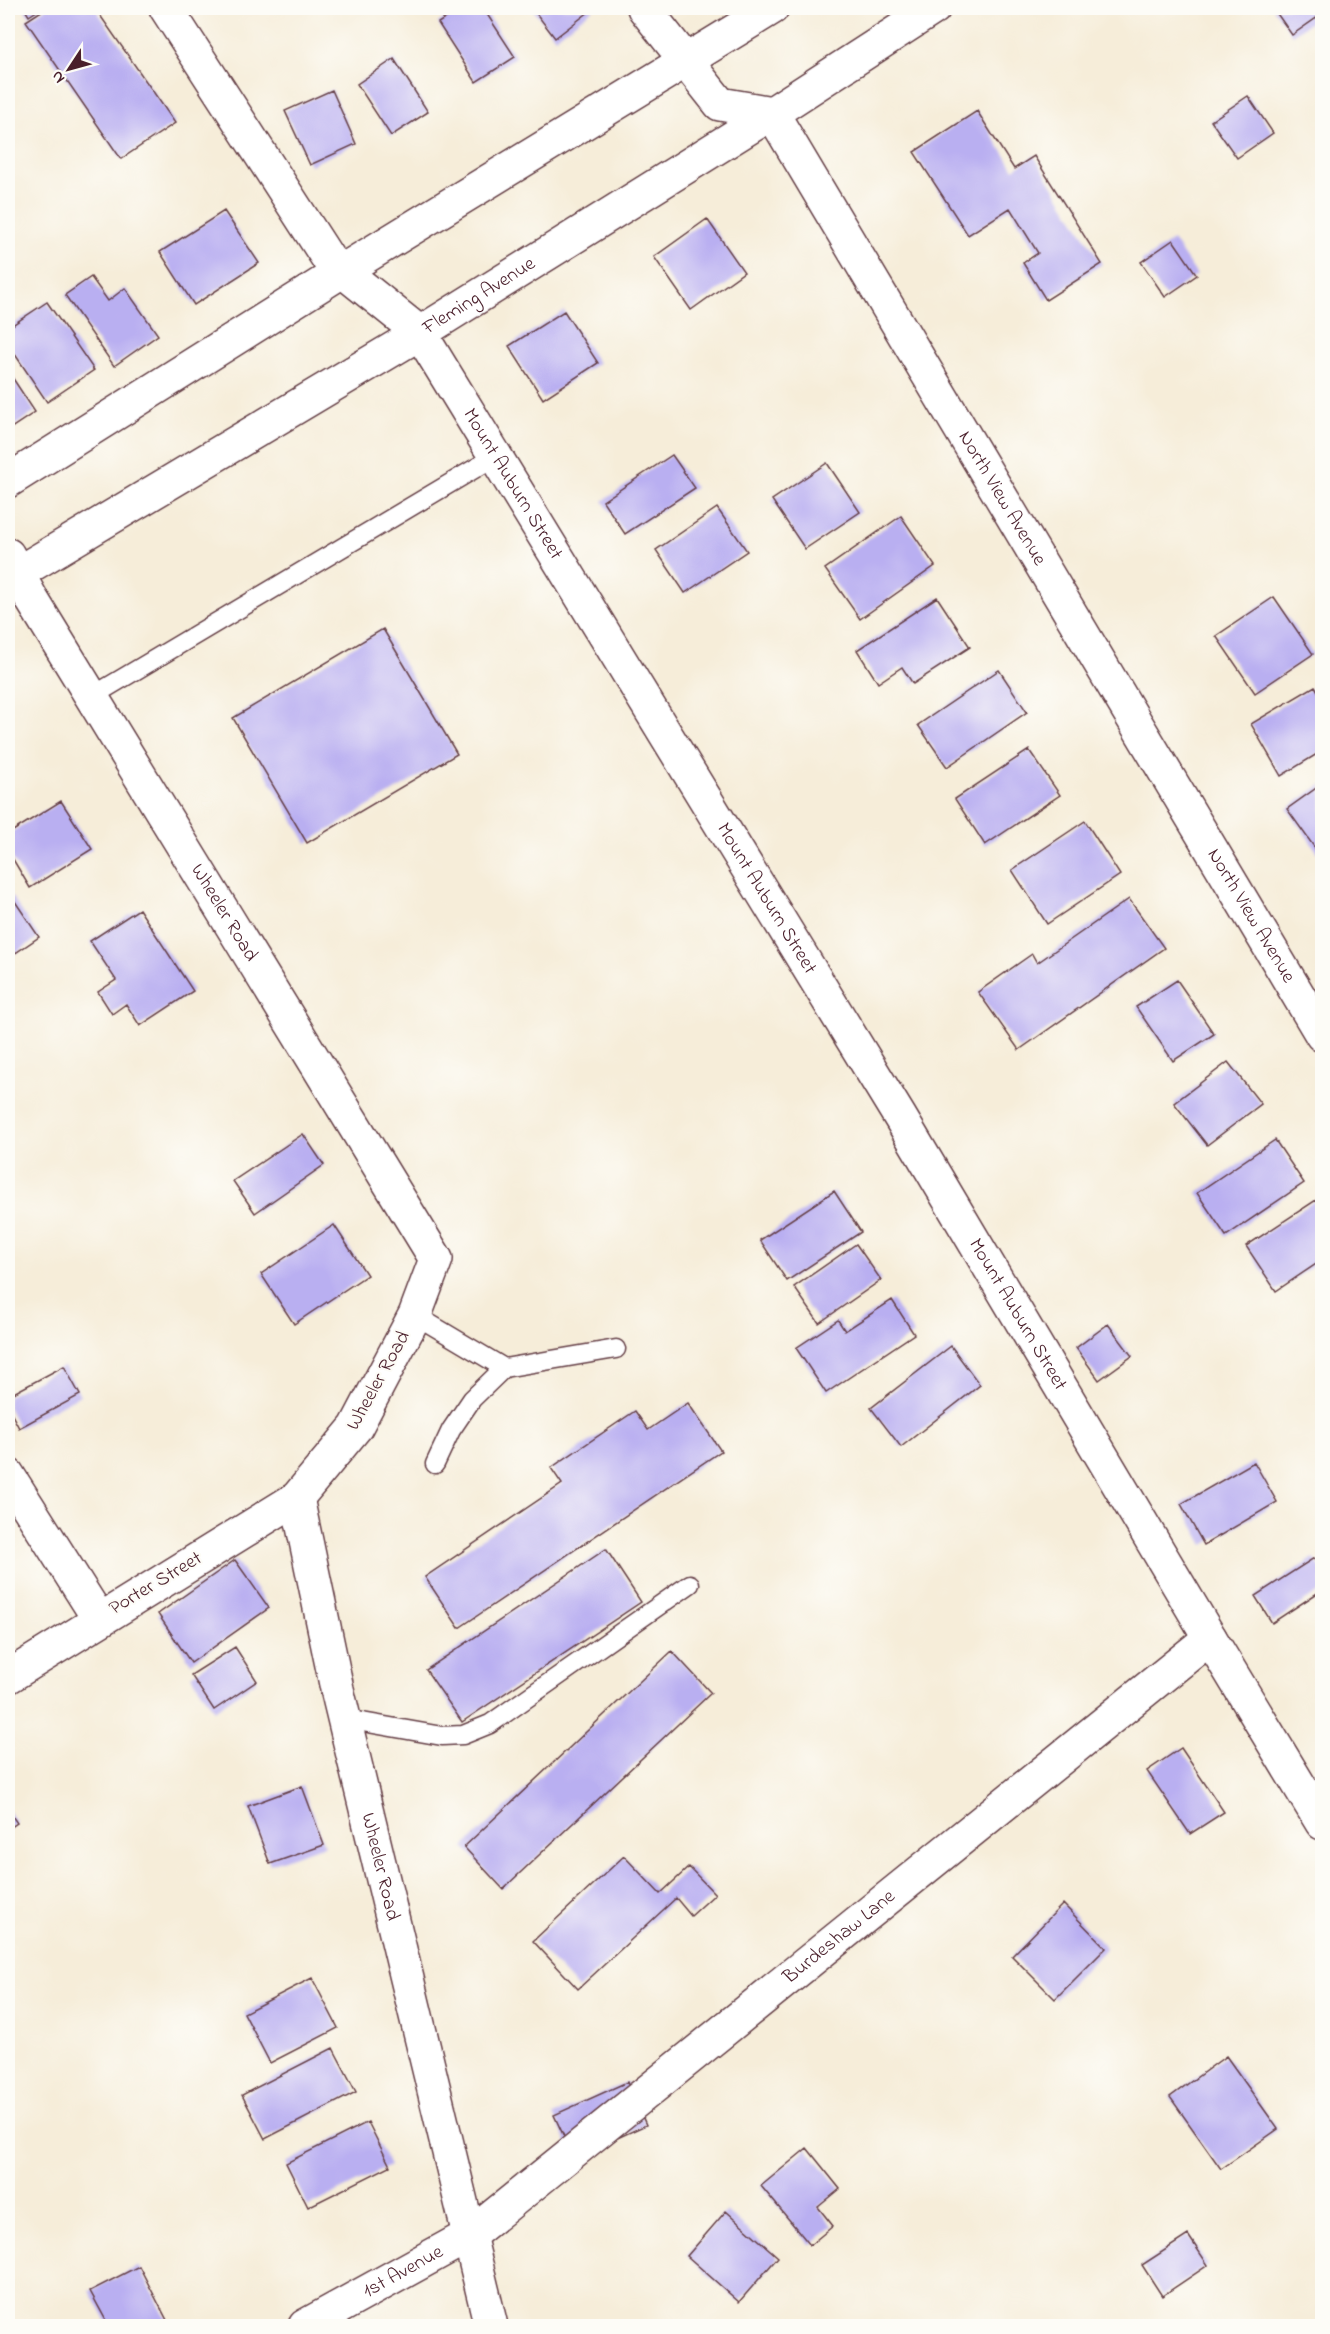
<svg xmlns="http://www.w3.org/2000/svg" width="1330" height="2334" font-family="'Indie Flower',sans-serif">
  <style>
    .building { fill: #b9aff1 }
    .lines { fill: none; stroke-linecap: round; stroke-linejoin: round }
    .lane-casing { stroke: #643e45; stroke-width: 21 }
    .street-casing { stroke: #643e45; stroke-width: 36 }
    .lane { stroke: #fff; stroke-width: 18 }
    .street { stroke: #fff; stroke-width: 33 }
    .labels { text-anchor: middle; dominant-baseline: central; stroke-width: 4.5; stroke-linejoin: round; paint-order: stroke }
    .street-label { font-size: 20px; fill: #4a1f2b; stroke: #fdfcf7 }
  </style>
  <rect width="100%" height="100%" fill="#fdfcf7"/>
  <filter id="ink" filterUnits="userSpaceOnUse"><feTurbulence type="fractalNoise" baseFrequency=".0167" numOctaves="2"/><feDisplacementMap in="SourceGraphic" scale="12" xChannelSelector="R" yChannelSelector="G"/><feConvolveMatrix kernelMatrix="1 2 1 2 8 2 1 2 1" color-interpolation-filters="sRGB"/></filter>
  <filter id="wash" filterUnits="userSpaceOnUse"><feTurbulence type="fractalNoise" baseFrequency=".008" numOctaves="4" result="noise"/><feDisplacementMap in="SourceGraphic" scale="24" xChannelSelector="R" yChannelSelector="G"/><feGaussianBlur stdDeviation="1.35" result="paint"/><feColorMatrix in="noise" values="0 0 0 0 0 0 0 0 0 0 0 0 0 0 0 0 0 1.4 0 .05"/><feComposite in="paint" operator="in"/></filter>
  <g filter="url(#wash)">
    <rect width="100%" height="100%" fill="#f6edd9"/>
    <g id="blocks">
      <path class="building" d="M24,8h17l-12,8z
        M46,8h49l80,115 -54,36 -95,-138z
        M462,8h21l32,49 -39,25 -38,-59z
        M532,8h62l-39,30z
        M1273,8h49v6l-30,21z
        M394,59l34,53 -37,24 -34,-52z
        M332,90l24,54 -46,21 -25,-54z
        M1248,96l25,37 -36,25 -26,-37z
        M977,111l37,58 20,-13 68,108 -56,36 -23,-37 15,-10 -28,-45 -42,27 -54,-83z
        M224,211l35,52 -65,42 -34,-53z
        M707,219l37,53 -53,38 -37,-53z
        M1173,240l24,35 -32,22 -24,-35z
        M91,277l17,24 17,-13 33,47 -44,31 -49,-71z
        M47,302l47,68 -47,32 -39,-58v-16z
        M564,311l34,52 -55,36 -34,-53z
        M8,371l27,41 -27,18z
        M672,455l23,33 -70,46 -22,-33z
        M827,463l33,49 -55,37 -33,-49z
        M717,508l30,43 -62,42 -29,-43z
        M901,516l34,50 -75,53 -35,-50z
        M937,597l33,50 -57,37 -11,-17 -24,16 -21,-33z
        M1274,597l39,57 -58,39 -39,-57z
        M383,629l74,125 -150,89 -74,-125z
        M999,670l28,42 -80,55 -29,-42z
        M1315,686l7,12v53l-41,25 -30,-52z
        M1029,750l31,45 -75,50 -30,-46z
        M1322,784v74l-35,-49z
        M61,801l31,48 -62,39 -22,-37v-17z
        M1085,821l35,54 -73,49 -35,-54z
        M8,891l31,46 -31,21z
        M1129,899l35,49 -145,102 -41,-58 54,-38 5,9z
        M139,909l54,82 -53,35 -14,-22 -14,10 -14,-22 18,-12 -26,-39z
        M1177,980l37,54 -41,27 -37,-54z
        M1228,1062l33,42 -54,41 -33,-42z
        M303,1134l21,31 -69,48 -22,-32z
        M1275,1140l29,43 -78,53 -29,-43z
        M834,1191l27,41 -74,49 -27,-41z
        M1316,1200l6,10v50l-46,31 -30,-45z
        M334,1225l33,50 -73,49 -33,-50z
        M856,1244l25,36 -62,43 -25,-36z
        M892,1300l22,34 -88,59 -30,-45 42,-28 7,11z
        M1108,1324l24,32 -33,24 -23,-32z
        M951,1346l29,39 -79,62 -30,-39z
        M64,1366l16,29 -61,33 -11,-21v-11z
        M688,1403l33,48 -262,177 -34,-51 137,-93 -11,-16 84,-57 13,19z
        M1254,1462l23,40 -73,43 -23,-41z
        M606,1549l35,53 -179,120 -36,-52z
        M1314,1558l8,12v20l-50,33 -17,-27z
        M235,1560l34,48 -78,55 -33,-49z
        M235,1647l22,34 -43,29 -23,-35z
        M672,1651l39,42 -208,196 -39,-42z
        M1181,1748l43,64 -34,22 -43,-63z
        M302,1786l22,59 -54,19 -22,-58z
        M8,1810l9,13 -9,6z
        M624,1856l36,38 29,-27 26,27 -24,22 -15,-18 -98,91 -45,-48z
        M1063,1904l43,44 -51,51 -43,-43z
        M312,1978l26,50 -68,35 -26,-50z
        M333,2048l23,44 -91,47 -23,-44z
        M1226,2056l52,73 -57,40 -51,-72z
        M627,2082l19,43 -72,33 -20,-43z
        M368,2122l22,44 -82,41 -22,-44z
        M807,2148l33,41 -22,18 15,19 -23,19 -49,-59z
        M726,2211l52,46 -39,45 -52,-46z
        M1188,2235l20,30 -46,31 -20,-31z
        M139,2266l31,60h-61l-19,-35z"/>
    </g>
  </g>
  <g filter="url(#ink)">
    <use href="#blocks" fill-opacity="0" stroke="#643e45" stroke-width="1.5"/>
    <g class="lines">
      <g class="lane-casing">
        <path id="lane" d="M91,697l405,-241
          M415,1315l89,53 112,-19
          M435,1464l16,-34 21,-31 32,-31
          M345,1719l97,17 21,-1 27,-11 200,-140"/>
      </g>
      <g class="street-casing">
        <g id="street">
          <path id="s1" d="M166,8l163,252 91,73 480,784 310,521 112,185"/>
          <path id="s2" d="M644,8l76,96 52,9 550,922"/>
          <path d="M8,481l334,-210 430,-263"/>
          <path id="s3" d="M8,555l23,43 405,661 -21,56 -59,112 -59,71 -289,179"/>
          <path id="s4" d="M18,573l402,-240 352,-220 162,-105"/>
          <path d="M8,1475l91,144"/>
          <path id="s5" d="M297,1498l40,191 154,637"/>
          <path id="s6" d="M305,2326l165,-91 740,-597"/>
        </g>
      </g>
      <use href="#lane" class="lane"/>
      <use href="#street" class="street"/>
    </g>
  </g>
  <g class="labels">
    <g class="street-label">
      <text stroke="none"><textPath href="#s4" startOffset="538">Fleming Avenue</textPath></text>
      <text stroke="none"><textPath href="#s1" startOffset="594">Mount Auburn Street</textPath></text>
      <text stroke="none"><textPath href="#s2" startOffset="624">North View Avenue</textPath></text>
      <text stroke="none"><textPath href="#s1" startOffset="1080">Mount Auburn Street</textPath></text>
      <text stroke="none"><textPath href="#s3" startOffset="418">Wheeler Road</textPath></text>
      <text stroke="none"><textPath href="#s2" startOffset="1110">North View Avenue</textPath></text>
      <text stroke="none"><textPath href="#s1" startOffset="1566">Mount Auburn Street</textPath></text>
      <text transform="translate(379 1381) rotate(-61)">Wheeler Road</text>
      <text transform="translate(156 1584) rotate(-31)">Porter Street</text>
      <text stroke="none"><textPath href="#s5" startOffset="378">Wheeler Road</textPath></text>
      <text stroke="none"><textPath href="#s6" startOffset="663">Burdeshaw Lane</textPath></text>
      <text stroke="none"><textPath href="#s6" startOffset="112">1st Avenue</textPath></text>
    </g>
  </g>
  <rect width="1330" height="2334" fill="none" stroke="#fdfcf7" stroke-width="30"/>
  <g transform="translate(69 69) rotate(234)" stroke="#fdfcf7" stroke-width="4.5" paint-order="stroke">
  <path d="M0-4.5L10 22L0 15L-10 22Z" fill="#4a1f2b"/>
  <text y="-9" font-size="16" font-weight="bold" text-anchor="middle" fill="#4a1f2b">N</text>
  </g>
</svg>
